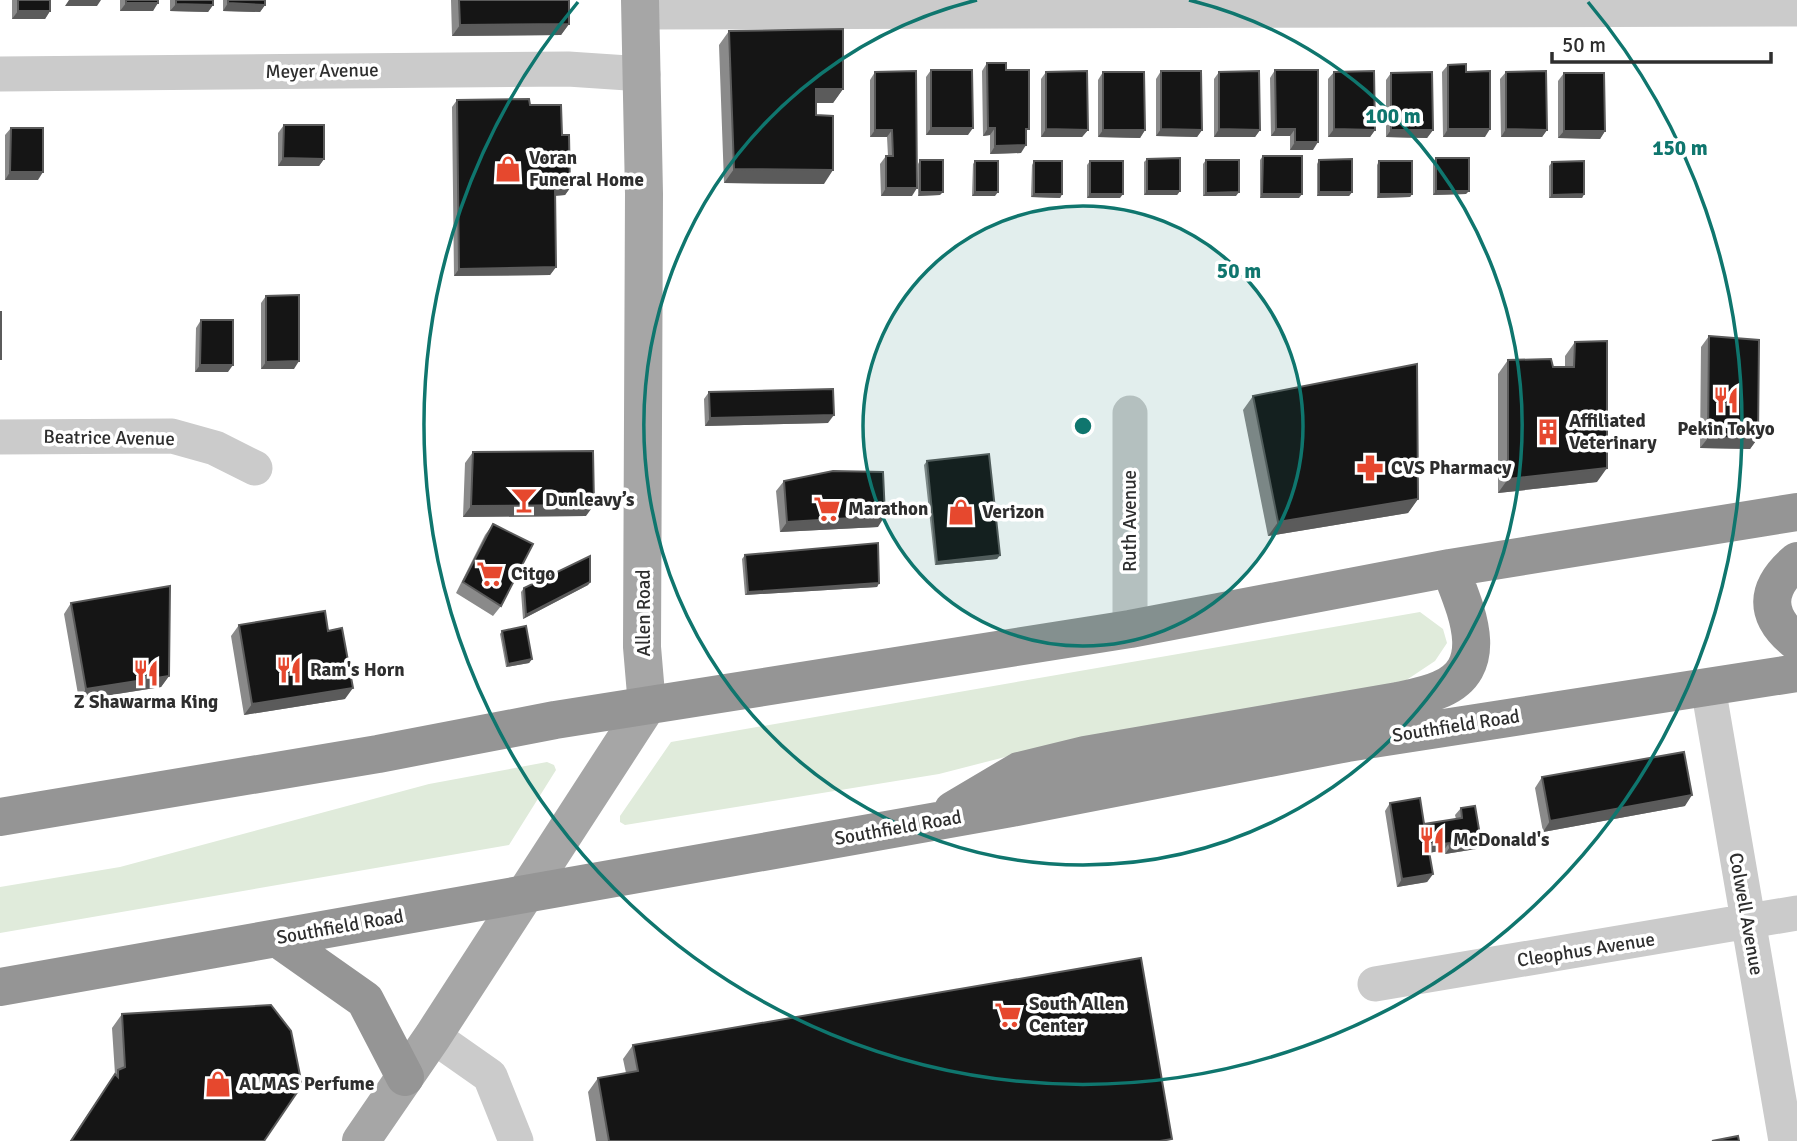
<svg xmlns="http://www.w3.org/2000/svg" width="1797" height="1141" font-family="Signika,sans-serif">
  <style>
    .green { fill: #e0ebdb }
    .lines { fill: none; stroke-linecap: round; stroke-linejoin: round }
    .minor { stroke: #cbcbcb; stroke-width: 35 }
    .major { stroke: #a6a6a6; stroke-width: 38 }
    .highway { stroke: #959595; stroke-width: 38 }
    .wall { fill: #8a8a8a }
    .shaded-wall { fill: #5b5b5b }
    .building { fill: #151515; stroke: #5b5b5b; stroke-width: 2 }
    .ring { fill: none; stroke: #0f766e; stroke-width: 3.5 }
    .labels { text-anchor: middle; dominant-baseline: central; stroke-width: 7; stroke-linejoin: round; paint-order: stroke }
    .street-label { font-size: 19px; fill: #2e2e2e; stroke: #fff }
    .poi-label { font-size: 19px; font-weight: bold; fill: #2e2e2e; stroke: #fff; text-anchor: start }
    .centre { fill: #0f766e; stroke: #fff; stroke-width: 3.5 }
    .ring-label { font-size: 21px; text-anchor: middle; font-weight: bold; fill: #0f766e; stroke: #fff; stroke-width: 7; stroke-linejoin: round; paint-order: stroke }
  </style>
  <rect width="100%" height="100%" fill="#fff"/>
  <path class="green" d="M1420,612l23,17 4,14 -12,18 -36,24 -355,62 -105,27 -314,51 -5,-3v-6l51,-74z
    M547,762l7,3 2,5 -47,75 -509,88v-46l120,-20 309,-83z"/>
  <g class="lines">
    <path class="minor" d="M640,12l1157,-3
      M0,74l568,-5 75,5
      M0,437l172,-1 43,12 40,20
      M1130,629v-216
      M1708,687l78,454
      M1375,984l422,-71
      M433,1036l57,40 26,65"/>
    <path class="major" d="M361,1141l72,-105 214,-330 -5,-59 2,-453 -4,-194"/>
    <path class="highway" d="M1797,561c-32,27 -34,54 0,81
      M953,810l66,-39 66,-16 313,-54c14,-3 30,-6 43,-12 53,-23 23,-83 9,-121
      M0,817l378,-63 177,-34 575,-91 320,-61 347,-56
      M277,938l88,62 40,77
      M0,987l1011,-179 336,-65 450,-70"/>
  </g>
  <path class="wall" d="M12,0h38v11l-5,8h-33z
    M120,0h38l-5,11h-33z
    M170,0h43v5l-5,7 -38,-1z
    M223,0h42v5l-5,7 -37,-1z
    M451,0h118v24l-8,11 -109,1z
    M729,31l114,58 -10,14h-17v12l8,69 -100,-1 -5,-138z
    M987,63l19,7 15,83 -31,1v-19l-7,1 -1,-65z
    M1448,65l18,7 19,65h-42l-1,-65z
    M931,70l37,65h-42v-58z
    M1275,70l38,80h-23v-14h-19l-1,-58z
    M1161,71l41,59 -5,7 -41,-1v-57z
    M875,72l37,124h-31l-1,-32 6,-8h2l-1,-19h-17v-57z
    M1046,72l42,58 -6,7h-41v-58z
    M1103,72l42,58 -5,8 -42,-1v-57z
    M1219,72l41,58 -5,7h-41v-58z
    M1334,72l41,58 -5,7h-42v-58z
    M1506,72l41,58 -5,7h-41l-1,-58z
    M1391,73l42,57 -6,8 -41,-1v-57z
    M1564,73l41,58 -5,8 -42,-1v-57z
    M457,100l73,5 32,30 8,53 -5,7 -10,1 1,71 -6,8 -96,1 -2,-169z
    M284,125l40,34 -5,7h-41v-33z
    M11,128l27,52h-33v-45z
    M1263,156l36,42h-39v-38z
    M1436,158l30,36 -33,1v-33z
    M1147,159l33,32 -3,4h-33v-33z
    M920,160l20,35 -22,1v-32z
    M1206,160l30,36h-33v-32z
    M1319,160l33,32 -3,4h-32v-32z
    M975,161l20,35h-23l1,-32z
    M1034,161l28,33 -2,4 -29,-1 1,-32z
    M1090,161l30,37h-33v-33z
    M1379,161l33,33 -2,3 -33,1v-33z
    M1552,162l32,32 -2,4h-33v-32z
    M266,296l28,73h-33v-66z
    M201,320l27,52h-33l1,-44z
    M1709,336l49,102 -8,11 -50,-1 1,-101z
    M1575,342l22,140 -99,11v-119l10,-14 45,7h12v-11z
    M709,392l119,31 -123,3 -1,-27z
    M1253,396l165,103 -10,14 -140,23 -25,-126z
    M473,452l113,64 -123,1 2,-54z
    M927,461l73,94 -3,4 -62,6 -11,-100z
    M784,481l94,46 -98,5 -4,-41z
    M493,524l8,82 -8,10 -37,-23 29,-58z
    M745,555l134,28 -2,4 -132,8 -3,-36z
    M590,582l-2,3 -65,34 -2,-27 3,-4z
    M71,603l98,73 -8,11 -82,13 -15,-86z
    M239,625l89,6 17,68 -101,16 -13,-79z
    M502,631l30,28 -3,4 -23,4 -6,-33z
    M1542,777l143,29 -142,26 -8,-44z
    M1390,803l34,21 32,-5 -1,-4 6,-7 20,33 -5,8 -31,5 -1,-4 -15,3 4,21 -6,8 -30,5 -12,-76z
    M122,1014l142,127h-194l45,-67 -3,-46z
    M633,1045l537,96h-574l-8,-49 10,-14 28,-5 -3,-14z"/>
  <path class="shaded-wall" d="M69,0h32l-4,6h-32z
    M126,3h32l-5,8h-33z
    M228,3l37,2 -5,7 -37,-1z
    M176,4l37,1 -5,7 -38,-1z
    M18,11h32l-5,8h-33z
    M569,24l-8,11 -109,1 8,-11z
    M816,89h27l-10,14h-27z
    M931,128h42l-5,7h-42z
    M988,128h7l-5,7 -7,1z
    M1046,129l42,1 -6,7h-41z
    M1161,129l41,1 -5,7 -41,-1z
    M1219,129l41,1 -5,7h-41z
    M1276,129h19l-5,7h-19z
    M1334,129l41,1 -5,7h-42z
    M1448,129h42l-5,8h-42z
    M1506,129l41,1 -5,7h-41z
    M875,130h17l-5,7h-17z
    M1103,130h42l-5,8 -42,-1z
    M1391,130h42l-6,8 -41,-1z
    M1564,131h41l-5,8 -42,-1z
    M1295,142h23l-5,8h-23z
    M1026,145l-5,8 -31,1 5,-8z
    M283,158l41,1 -5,7h-41z
    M734,169l99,1 -9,14 -100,-1z
    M10,172h33l-5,8h-33z
    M555,188h15l-5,7 -15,1z
    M886,188h31l-5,8h-31z
    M1147,191h33l-3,4h-33z
    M1436,191h33l-3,3 -33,1z
    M920,192h23l-3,3 -22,1z
    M975,192h23l-3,4h-23z
    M1239,192l-3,4h-33l3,-3z
    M1319,192h33l-3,4h-32z
    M1034,194h28l-2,4 -29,-1z
    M1090,194h33l-3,4h-33z
    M1262,194h40l-3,4h-39z
    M1379,194h33l-2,3 -33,1z
    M1584,194l-2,4h-33l3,-3z
    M556,267l-6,8 -96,1 5,-7z
    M299,361l-5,8h-33l5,-7z
    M200,365h33l-5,7h-33z
    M834,415l-6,8 -123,3 5,-8z
    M1708,438h50l-8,11 -50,-1z
    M1607,468l-10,14 -99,11 10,-14z
    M1418,499l-10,14 -140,23 10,-14z
    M594,505l-8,11 -123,1 8,-11z
    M885,516l-7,11 -98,5 7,-10z
    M1000,555l-3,4 -62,6 2,-3z
    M590,582l-2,3 -65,34 3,-4z
    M879,583l-2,4 -132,8 3,-3z
    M532,659l-3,4 -23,4 2,-3z
    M169,676l-8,11 -82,13 7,-11z
    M353,688l-8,11 -101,16 8,-11z
    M1692,795l-7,11 -142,26 7,-11z
    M1481,841l-5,8 -31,5 5,-7z
    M1449,843l-5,7 -21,4 5,-8z
    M1433,874l-6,8 -30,5 5,-8z"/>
  <path class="building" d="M18,0h32v11h-32z
    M126,0h32v3h-32z
    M176,0h37v5l-37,-1z
    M228,0h37v5l-37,-2z
    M459,0h110v24l-109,1z
    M843,29v60h-27v26l17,1v54l-99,-1 -5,-138z
    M987,63h19v7h23v59h-3v16l-31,1v-18h-7z
    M1466,64v8l24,-1v58h-42v-64z
    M931,70h41l1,58h-42z
    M1275,70h43v72h-23v-13h-19z
    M916,71l1,117h-31v-32h7l-1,-26h-17v-58z
    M1087,71l1,59 -42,-1v-57z
    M1161,71h40l1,59 -41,-1z
    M1259,71l1,59 -41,-1v-57z
    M1374,71l1,59 -41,-1v-57z
    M1546,71l1,59 -41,-1v-57z
    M1103,72h41l1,58h-42z
    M1432,72l1,58h-42v-57z
    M1564,73h40l1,58h-41z
    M529,99l1,6h31l1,30h7l1,53h-15l1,79 -97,2 -2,-169z
    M284,125h40v34l-41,-1z
    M11,128h32v44h-33z
    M1263,156h39v38h-40z
    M1180,158v33h-33v-32z
    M1436,158h33v33h-33z
    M1352,159v33h-33v-32z
    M920,160h23v32h-23z
    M1206,160h33v32l-33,1z
    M975,161h23v31h-23z
    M1034,161h28v33h-28z
    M1090,161h33v33h-33z
    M1379,161h33v33h-33z
    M1584,161v33l-32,1v-33z
    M299,295v66l-33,1v-66z
    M0,312h1v47h-1z
    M201,320h32v45h-33z
    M1709,336l50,4 -1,98h-50z
    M1607,341v127l-99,11v-119l43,-1 2,8h21l1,-25z
    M1417,364l1,135 -140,23 -25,-126z
    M833,389l1,26 -124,3 -1,-26z
    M593,451l1,54 -123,1 2,-54z
    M989,454l11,101 -63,7 -10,-101z
    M833,471l50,1 2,44 -98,6 -3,-41z
    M493,524l40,20 -32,62 -38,-24z
    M878,543l1,40 -131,9 -3,-37z
    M590,556v26l-64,33 -2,-27z
    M170,586l-1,90 -83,13 -15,-86z
    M325,611l3,20 14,-3 11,60 -101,16 -13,-79z
    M526,626l6,33 -24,5 -6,-33z
    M1684,752l8,43 -142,26 -8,-44z
    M1420,798l4,26 38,-6 -1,-10 14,-2 6,35 -31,6 -1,-4 -21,3 5,28 -31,5 -12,-76z
    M1141,958l31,181 -12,2h-551l-11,-63 40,-7 -5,-26z
    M271,1005l20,26 11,54 -38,56h-193l44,-67 3,3v-7l7,-3 -3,-53z
    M1738,1136l1,5h-27z"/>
  <circle cx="1083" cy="426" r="220" fill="#0f766e" fill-opacity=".12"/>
  <g class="ring">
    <circle cx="1083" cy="426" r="220"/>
    <path d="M1189 0A439 439 0 1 1 977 0"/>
    <path d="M1588 2A659 659 0 1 1 578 2"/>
  </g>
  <defs>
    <g id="shop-bare" transform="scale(2.1)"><path d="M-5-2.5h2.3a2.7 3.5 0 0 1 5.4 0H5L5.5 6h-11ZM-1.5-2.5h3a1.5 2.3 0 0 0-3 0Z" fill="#e6482e" stroke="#fff" stroke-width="2.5" paint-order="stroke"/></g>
    <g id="restaurant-bare" transform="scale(2.1)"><path d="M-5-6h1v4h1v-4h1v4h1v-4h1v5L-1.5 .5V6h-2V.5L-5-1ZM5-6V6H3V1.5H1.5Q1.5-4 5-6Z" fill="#e6482e" stroke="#fff" stroke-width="2.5" paint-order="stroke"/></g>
    <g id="building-bare" transform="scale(2.1)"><path d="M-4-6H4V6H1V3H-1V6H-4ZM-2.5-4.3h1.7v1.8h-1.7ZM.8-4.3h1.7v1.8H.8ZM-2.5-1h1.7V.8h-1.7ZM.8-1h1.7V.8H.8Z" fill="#e6482e" stroke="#fff" stroke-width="2.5" paint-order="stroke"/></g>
    <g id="pharmacy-bare" transform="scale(2.1)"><path d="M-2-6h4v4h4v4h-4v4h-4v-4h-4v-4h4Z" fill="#e6482e" stroke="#fff" stroke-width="2.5" paint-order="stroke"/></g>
    <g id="bar-bare" transform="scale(2.1)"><path d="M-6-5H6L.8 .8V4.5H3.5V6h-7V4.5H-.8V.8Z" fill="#e6482e" stroke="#fff" stroke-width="2.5" paint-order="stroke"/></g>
    <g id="supermarket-bare" transform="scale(2.1)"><path d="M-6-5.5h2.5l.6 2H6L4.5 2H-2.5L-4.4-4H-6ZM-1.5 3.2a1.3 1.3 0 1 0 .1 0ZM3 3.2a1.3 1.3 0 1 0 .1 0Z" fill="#e6482e" stroke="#fff" stroke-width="2.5" paint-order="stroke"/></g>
  </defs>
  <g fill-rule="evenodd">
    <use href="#shop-bare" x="508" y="169"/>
    <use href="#restaurant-bare" x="1726" y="400"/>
    <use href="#building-bare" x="1548" y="432"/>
    <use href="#pharmacy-bare" x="1370" y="468"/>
    <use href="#bar-bare" x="524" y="500"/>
    <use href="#supermarket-bare" x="827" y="509"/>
    <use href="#shop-bare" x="961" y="512"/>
    <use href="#supermarket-bare" x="490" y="574"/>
    <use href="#restaurant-bare" x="289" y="670"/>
    <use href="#restaurant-bare" x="146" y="673"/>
    <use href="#restaurant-bare" x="1432" y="840"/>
    <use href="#supermarket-bare" x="1008" y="1015"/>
    <use href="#shop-bare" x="218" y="1084"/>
  </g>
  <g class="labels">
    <g class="street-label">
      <text transform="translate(322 71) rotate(-1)">Meyer Avenue</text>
      <text transform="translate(109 438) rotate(1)">Beatrice Avenue</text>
      <text transform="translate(1130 521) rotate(-90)">Ruth Avenue</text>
      <text transform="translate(644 613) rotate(-90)">Allen Road</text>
      <text transform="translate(1456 726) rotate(-9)">Southfield Road</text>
      <text transform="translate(898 828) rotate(-10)">Southfield Road</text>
      <text transform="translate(1746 914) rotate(80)">Colwell Avenue</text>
      <text transform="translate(340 927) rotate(-10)">Southfield Road</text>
      <text transform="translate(1586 950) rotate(-9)">Cleophus Avenue</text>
    </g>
    <g class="poi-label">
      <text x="529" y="158">Voran<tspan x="529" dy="22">Funeral Home</tspan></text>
      <text x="1569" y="421">Affiliated<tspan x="1569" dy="22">Veterinary</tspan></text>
      <text x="1726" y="429" text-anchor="middle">Pekin Tokyo</text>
      <text x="1391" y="468">CVS Pharmacy</text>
      <text x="545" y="500">Dunleavy’s</text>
      <text x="848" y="509">Marathon</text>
      <text x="982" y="512">Verizon</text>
      <text x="511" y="574">Citgo</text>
      <text x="310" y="670">Ram's Horn</text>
      <text x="146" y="702" text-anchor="middle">Z Shawarma King</text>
      <text x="1453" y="840">McDonald's</text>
      <text x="1029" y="1004">South Allen<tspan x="1029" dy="22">Center</tspan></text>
      <text x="239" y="1084">ALMAS Perfume</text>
    </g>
  </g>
  <circle cx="1083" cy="426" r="10" class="centre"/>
  <g class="ring-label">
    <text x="1393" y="123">100 m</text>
    <text x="1680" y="155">150 m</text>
    <text x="1239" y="278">50 m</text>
  </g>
  <path d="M1552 52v10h219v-10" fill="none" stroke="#2e2e2e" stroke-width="3.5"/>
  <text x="1562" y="52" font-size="21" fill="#2e2e2e" stroke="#ffffff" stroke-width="5" paint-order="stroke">50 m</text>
</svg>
